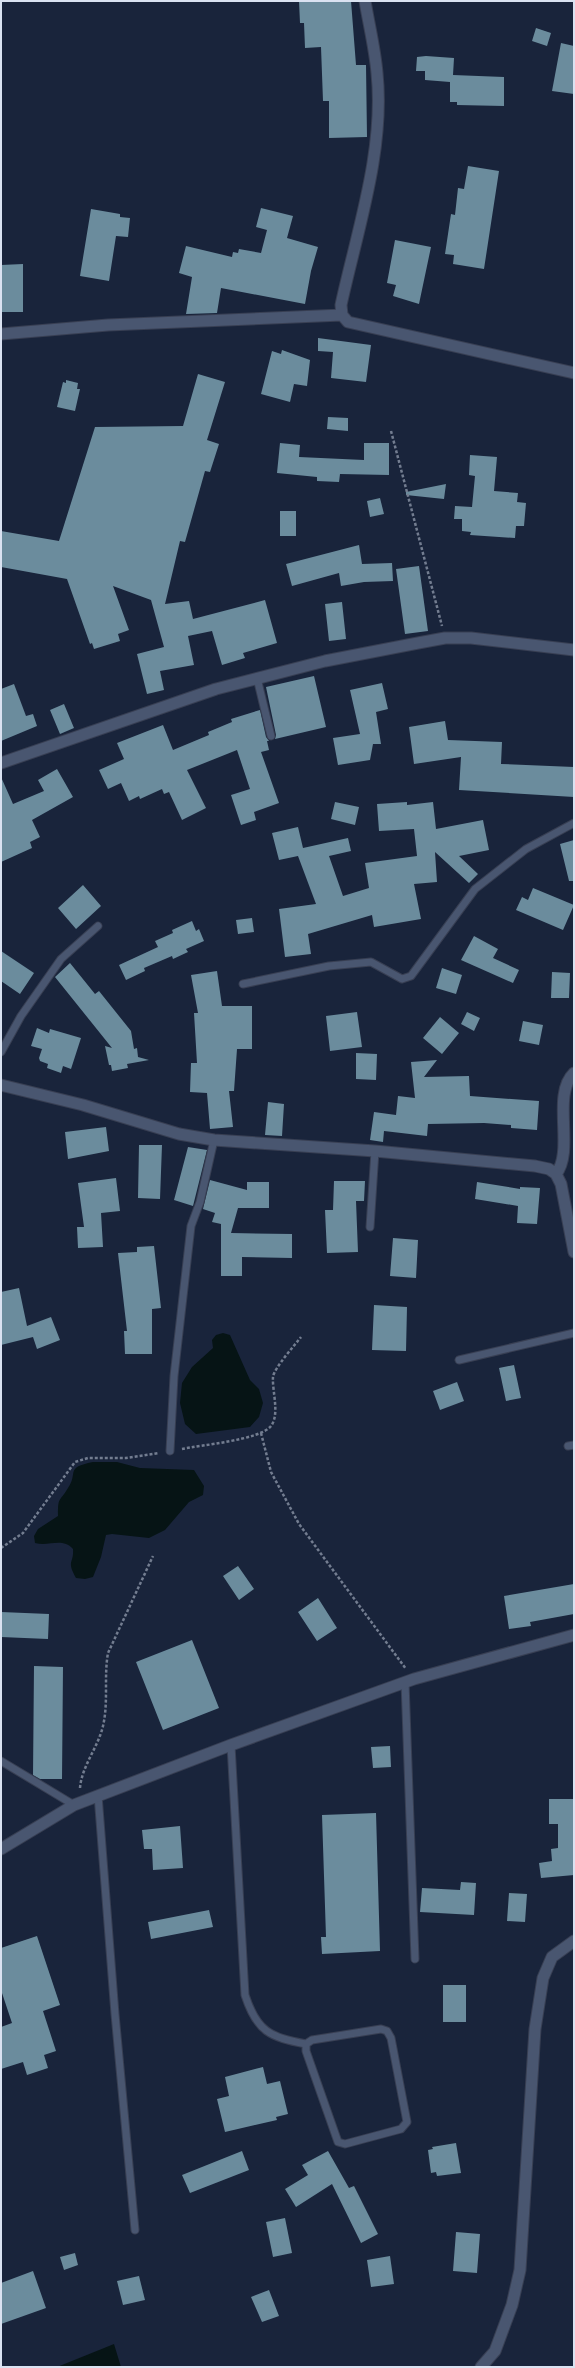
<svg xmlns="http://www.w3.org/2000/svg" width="575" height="2368" font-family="'Open Sans',sans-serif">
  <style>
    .water { fill: #061415 }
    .building { fill: #6b8c9d }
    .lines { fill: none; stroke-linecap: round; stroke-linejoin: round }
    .service-casing { stroke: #383f53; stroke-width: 9 }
    .minor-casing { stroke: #383f53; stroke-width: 13 }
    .path { stroke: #737d90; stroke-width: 2.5; stroke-dasharray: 3 2; stroke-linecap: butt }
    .service { stroke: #495670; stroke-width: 7 }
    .minor { stroke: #495670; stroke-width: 11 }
  </style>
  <rect width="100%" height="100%" fill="#19243b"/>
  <path class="water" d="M223,1333l7,2 20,45 9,9 4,14 -4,14 -9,10 -54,7 -11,-10 -5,-21 2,-20 10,-16 21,-19 -1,-8 4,-5z
    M93,1462h24l23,6 54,2 10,16 -1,9 -14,7 -24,28 -16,8 -37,-4 -6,1 -5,22 -8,20 -8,2 -9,-1c-10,-18 -2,-14 -3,-29 -11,-12 -24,-2 -38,-6l-1,-7 4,-7 20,-13c0,-20 1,-13 10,-28 11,-16 -4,-20 25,-26z
    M114,2344l7,23h-64z"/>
  <path class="building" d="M299,1h52l5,64h10l1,72 -38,1v-37h-6l-2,-54 -16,1 -1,-25h-4z
    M536,28l15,5 -4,13 -15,-5z
    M561,43l13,3v48l-22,-3z
    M426,56l28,2 -1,17 51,2v29l-47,-1v-3h-7v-20l-25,-2v-9h-9l1,-14z
    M468,166l31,5 -15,98 -31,-5 1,-9 -9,-1 6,-40 4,1 3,-27 6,1z
    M261,208l32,8 -6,22 31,9 -7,24 -6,33 -84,-16 -4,25 -31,1 6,-37 -13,-4 7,-27 46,11 1,-5 5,1 1,-4 22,4 6,-23 -11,-3z
    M91,209l29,5v3l10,1 -2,19 -12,-1 -7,45 -29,-5z
    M395,240l36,7 -12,57 -26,-8 3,-11 -9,-2z
    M23,264v48h-22v-47z
    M318,338l53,7 -5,37 -35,-4 2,-26 -15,-1z
    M282,350l28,10 -3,26 -13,-2 -4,18 -29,-8 11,-43 9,3z
    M198,374l27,8 -18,58 12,4 -9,28 -5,-1 -20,71 -5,-1 -15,63 24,-3 4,18 72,-19 12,43 -34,10 2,5 -23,7 -10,-34 -24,5 6,29 -34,6 4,19 -17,4 -10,-40 27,-7 -13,-47 -38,-14 16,44 -11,4 2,7 -26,8 -2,-6 -2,1 -23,-65 -66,-12v-36l58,10 36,-114 88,-1z
    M66,380l12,3 -1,6h3l-5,22 -18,-4 6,-25 3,1z
    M328,417l20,1v13l-21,-2z
    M280,443l20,2 -1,12 65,3v-17h25v32l-49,-1 -1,8 -22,-1v-4l-40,-4z
    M470,455l27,2 -3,34 24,2 -1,9 9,1 -2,23h-8l-1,12 -45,-3 1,-3 -9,-1v-12h-8l1,-13 17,1 3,-31 -6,-1z
    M446,484l-2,15 -38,-4v-3z
    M380,498l4,16 -14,3 -3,-16z
    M280,511h16v25h-16z
    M359,545l3,19 30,-1 1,18 -29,1 -23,4 -2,-13 -47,13 -6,-22z
    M419,566l9,65 -23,3 -9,-65z
    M342,602l4,37 -17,2 -4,-37z
    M314,676l12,51 -51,12 1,-4 -10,-48z
    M382,683l6,26 -12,3 5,32h-8l-3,16 -32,5 -5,-27 27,-4 -10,-44z
    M14,684l12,32 7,-2 4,12 -36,15v-52z
    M64,704l10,24 -14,6 -10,-24z
    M260,710l6,27 3,4h-2l2,9 -8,2 18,51 -25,9 2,8 -15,5 -10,-30 19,-6 -13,-39 -50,20 19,38 -24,12 -13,-28 -5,2 -2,-5 -22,10 -1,-3 -10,5 -8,-18 -13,6 -9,-19 25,-11 -7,-16 46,-18 10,25 36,-15 -1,-3 24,-10 -1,-3z
    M445,721l3,19 54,2 -1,22 73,3v30l-115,-7 2,-33 -47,7 -5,-37z
    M57,769l16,28 -41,23 8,17 -10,5 2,6 -31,14v-85l12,27 31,-13 -6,-11z
    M335,802l24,5 -4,18 -24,-6z
    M407,802v3l26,-3 3,27 47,-9 6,30 -30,6 19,18 -9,9 -34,-31 2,30 -23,2 7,35 -47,8 -2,-12 -64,19 3,20 -26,3 -6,-48 37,-5 -18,-48 -19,4 -7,-27 26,-6 5,21 45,-10 3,13 -22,5 14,40 26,-8 -4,-25 52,-7 -3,-27 -35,2 -2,-27z
    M574,840v41h-5l-9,-37z
    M83,885l18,21 -25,23 -18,-21z
    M533,888l41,17 -11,25 -47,-20 6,-13 6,3z
    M252,918l2,14 -16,2 -2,-14z
    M192,921l4,10 3,-2 5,12 -18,8 2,3 -15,7 -1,-3 -28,12 1,3 -19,9 -7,-15 39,-18 -3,-6 18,-8 -1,-3z
    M474,936l24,13 -5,9 26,12 -6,13 -52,-23z
    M1,951l33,22 -14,21 -19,-13z
    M70,963l25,31 4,-3 32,40 3,18 3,-1 1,9 11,3 -22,4 1,4 -16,3 -1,-6h-2l-4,-19 7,2 -57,-71z
    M442,968l20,7 -6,19 -20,-6z
    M217,971l5,35h30v43h-15l-3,42h-5l4,36 -23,2 -3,-36 -17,-1 1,-29h6l-3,-50h4l-7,-38z
    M552,972l18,1 -1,25h-18z
    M357,1012l5,35 -32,4 -4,-35z
    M467,1012l13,6 -6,13 -13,-7z
    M440,1017l19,16 -17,21 -19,-16z
    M523,1021l20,4 -4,20 -20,-4z
    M37,1028l12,5 1,-4 31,9 -10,31 -8,-3 -2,7 -14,-5 1,-4 -8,-3 -1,-3 3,-9 -11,-3z
    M356,1053l21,1 -1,26 -20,-1z
    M437,1060l-13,17 45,-1 1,20 69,5 -2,29 -26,-2v-3l-27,-2 -56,1 -1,12 -43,-5 -1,11 -13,-2 4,-28 22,3 2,-19 17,2 -4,-36z
    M268,1102l16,2 -2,32 -17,-1z
    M106,1127l3,24 -41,8 -3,-27z
    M139,1145h23l-2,54 -22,-1z
    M188,1147l19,3 -14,56 -19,-6z
    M116,1178l4,33 -19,2 2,34 -25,1 -1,-21h7l-6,-44z
    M210,1180l37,10v-8h22v26h-31l-7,25 61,1v24l-50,-1v19h-21v-52l-9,-2 3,-9 -12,-4z
    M334,1181h31l-1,20h-8l2,51 -31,1 -2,-43h8z
    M477,1182l43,7v-2l20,1 -3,36 -20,-1 1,-17 -43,-7z
    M393,1238l25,2 -2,38 -26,-2z
    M154,1246l7,62 -9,1v45h-27l-1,-23h3l-9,-78 19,-1v-5z
    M19,1288l8,38 24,-9 9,23 -23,9 -4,-12 -32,8v-53z
    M374,1305l33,2 -1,44 -34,-1z
    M514,1365l7,33 -15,3 -7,-33z
    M457,1382l7,19 -24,9 -7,-19z
    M238,1566l16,23 -15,11 -16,-24z
    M574,1584v30l-44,8 1,4 -22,3 -5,-33z
    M318,1598l19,30 -20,13 -19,-29z
    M1,1612l48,2 -1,25 -47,-2z
    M192,1640l27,68 -56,22 -27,-68z
    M34,1666l29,1 -1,112h-22l-7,-4z
    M390,1746l1,21 -18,1 -2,-21z
    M549,1799h25v76l-33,3 -2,-15 13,-2 -1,-12 7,-1v-24h-9z
    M376,1813l4,138 -58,3 -1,-17h5l-4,-122z
    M180,1826l3,42 -30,2 -1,-21h-8l-2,-19z
    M461,1882l15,1 -2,32 -54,-3 2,-24 38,2z
    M509,1893l18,1 -2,28 -18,-1z
    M209,1910l4,17 -62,12 -3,-17z
    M37,1936l23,69 -17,6 13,40 -12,4 4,13 -21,7 -4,-13 -22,7v-42l11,-4 -11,-33v-42z
    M443,1985h23v37h-23z
    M263,2067l4,17 13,-3 8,33 -12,3 1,3 -52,12 -8,-33 12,-3 -4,-19z
    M456,2143l5,30 -24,3 -1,-4 -5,1 -3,-23 5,-1 -1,-2z
    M242,2151l7,19 -59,23 -8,-18z
    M328,2151l21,37 5,-2 24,48 -17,9 -29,-59 -36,23 -11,-18 23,-14 -6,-10z
    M285,2218l7,35 -19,4 -7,-35z
    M456,2232l24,2 -3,39 -24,-2z
    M75,2253l3,12 -14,5 -4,-13z
    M390,2256l4,28 -23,3 -4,-27z
    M33,2271l13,37 -45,16v-41z
    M139,2276l6,24 -22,5 -6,-24z
    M269,2290l10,26 -17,6 -11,-25z"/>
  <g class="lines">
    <g class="service-casing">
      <path id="service" d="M257,678l14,58
        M243,984l86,-18 42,-4 31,17 9,-3 64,-87 51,-40 48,-26
        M1,1052l20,-36 40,-57 37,-33
        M370,1227l5,-76
        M459,1360l115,-27
        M568,1446l6,-1
        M170,1451l4,-75 17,-150 9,-24 14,-62
        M405,1682l10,277
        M231,1745l14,250c12,37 25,42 61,49
        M1,1761l73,44
        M98,1795l17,219 20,216
        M381,2029l6,2 4,7 16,84 -6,7 -56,15 -7,-2 -32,-91v-7l6,-4z"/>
    </g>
    <g class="minor-casing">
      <path id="minor" d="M365,1c4,24 10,48 12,72 8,77 -20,158 -36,232l1,10 6,7 226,51
        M1,334l107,-9 234,-10
        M1,763l215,-74 109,-28 93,-18 27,-5h26l103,12
        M1,1085l82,20 96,29 35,6 161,11 160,15 14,3 7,5c19,-24 -5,-79 18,-101
        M556,1174l5,10 13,68
        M1,1849l73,-44 157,-60 183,-66 160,-44
        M481,2367l14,-16 17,-46 8,-35 15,-241 8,-51 9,-21 22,-16"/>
    </g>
    <path class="path" d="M391,431l51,195
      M261,1433l10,39 28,52 107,145
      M182,1449c19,-4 78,-9 89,-23 9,-12 1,-35 2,-49 1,-9 22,-32 28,-40
      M1,1548l22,-15 52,-71 13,-4h38l33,-5
      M80,1788c2,-24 20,-42 24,-67 4,-22 0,-46 4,-68l45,-97"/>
    <use href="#service" class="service"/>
    <use href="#minor" class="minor"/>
  </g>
  <rect width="575" height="2368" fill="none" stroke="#dae2f1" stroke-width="4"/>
</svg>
